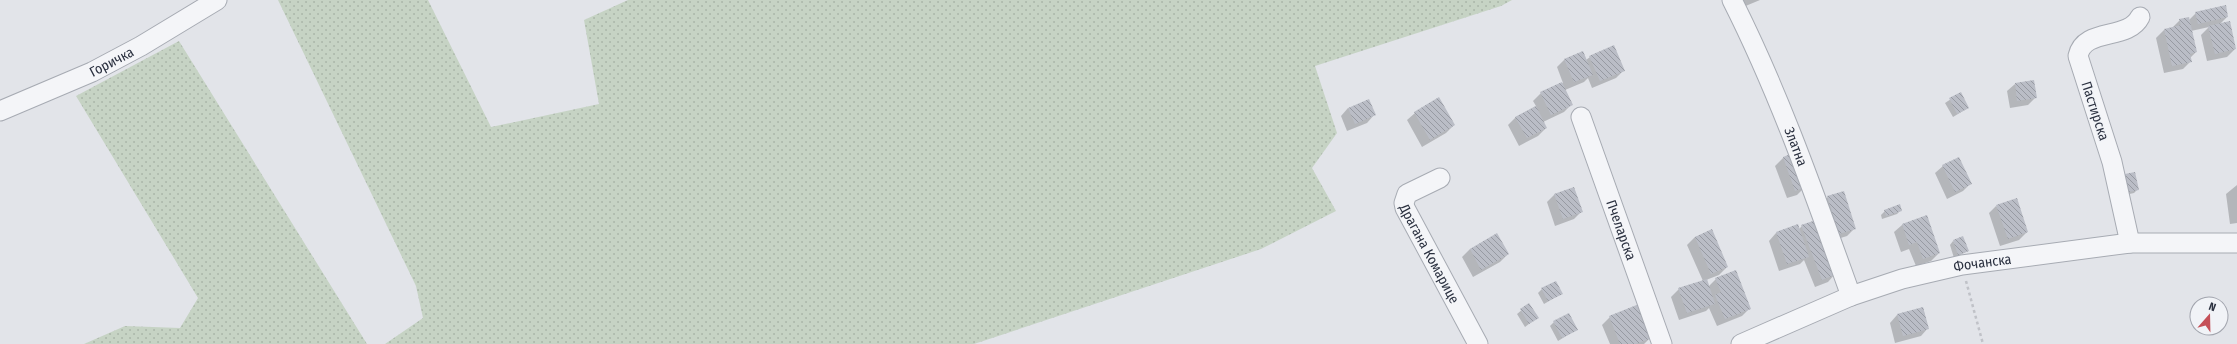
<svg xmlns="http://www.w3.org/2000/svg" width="2237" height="344" font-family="'Fira Sans Condensed',sans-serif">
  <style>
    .grass { fill: url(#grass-dots) }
    .shadow { fill: #0003 }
    .building { fill: url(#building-back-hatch) }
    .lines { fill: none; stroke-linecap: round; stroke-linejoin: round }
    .minor-casing { stroke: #a7abb3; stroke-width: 21 }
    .path { stroke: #c0c2c8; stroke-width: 2.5; stroke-dasharray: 3 3; stroke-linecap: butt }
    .minor { stroke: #f4f5f8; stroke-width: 19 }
    .labels { text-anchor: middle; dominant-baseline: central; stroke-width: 3; stroke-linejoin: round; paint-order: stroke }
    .street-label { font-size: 14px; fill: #2b3140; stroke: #f1f3f7 }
  </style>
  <defs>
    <pattern id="grass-dots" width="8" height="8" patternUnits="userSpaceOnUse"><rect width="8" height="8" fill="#c6d3c4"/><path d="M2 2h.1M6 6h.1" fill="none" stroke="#aab6a9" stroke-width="1.8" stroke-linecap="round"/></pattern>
    <pattern id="building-back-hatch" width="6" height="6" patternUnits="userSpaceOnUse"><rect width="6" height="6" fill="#babdc6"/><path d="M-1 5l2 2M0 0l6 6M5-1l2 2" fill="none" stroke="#979aa2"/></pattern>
  </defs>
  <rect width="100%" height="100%" fill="#e2e4e9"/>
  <path class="grass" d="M278,0h150l63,127 108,-23 -15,-84 44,-20h884l-11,6 -186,60 22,67 -25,35 24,43 -75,38 -287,95h-589l38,-26 -7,-32z
    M179,41l188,303h-283l41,-18 55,2 18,-30 -122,-202z"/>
  <path class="shadow" d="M1732,0h28l-24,10z
    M2196,13l31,4 -8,8 16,24 -8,8 -20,4 -6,-26 8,-8 -18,4 5,21 -6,6 1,3 -8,8 -19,4 -8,-35 8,-8 8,-2 8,-8h9z
    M1590,57l34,13 -8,8 -24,10 -4,-10 -4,4 -19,8 7,14 -8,8 -21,10 3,6 -8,8 -19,10 -11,-21 8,-8 20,-11 -3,-5 8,-8 22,-10 -6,-16 8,-8 21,1z
    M2015,84l20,14 -7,7 -18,3 -3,-17z
    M1960,93l8,15 -15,9 -8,-14z
    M1348,108l26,7 -7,8 -20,8 -6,-15z
    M1415,113l39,12 -8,8 -24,14 -15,-27z
    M1793,155l12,32 -8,8 -10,3 -12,-32 8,-8z
    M1943,166l28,17 -8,8 -16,8 -12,-26z
    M2126,175l12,14 -4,4 -9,2 -3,-16z
    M2237,185v38l-7,1 -4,-30z
    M1555,194l27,17 -8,8 -19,7 -8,-24z
    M1828,197l26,32 -7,7 -16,5 -11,-36z
    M1996,206l31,26 -8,8 -19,6 -11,-33z
    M1901,210l-4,4 -15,5 -1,-4 4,-4z
    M1926,216l13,37 -8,8 -15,5 -7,-17 -8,3 -7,-20 8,-7z
    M1802,226l33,48 -7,8 -13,5 -11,-27 -4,4 -21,7 -10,-30 7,-8 23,-4z
    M1711,231l16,36 -8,8 -13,5 2,7 8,-8 34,29 -8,8 -25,10 -8,-18 -3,3 -27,9 -8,-23 8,-8 24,-8 -16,-36 8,-8z
    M1497,235l11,19 -8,8 -27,15 -11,-20 8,-8z
    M1953,241l15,10 -14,7 -4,-13z
    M1542,289l19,5 -17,10 -6,-11z
    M1529,304l9,13 -13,10 -8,-13z
    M1923,308l5,20 -7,8 -26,7 -5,-20 7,-8z
    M1610,317l40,21 -6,6h-34l-8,-19z
    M1554,322l22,8 -18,11 -8,-15z"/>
  <path class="building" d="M2226,5l2,12 -30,7 -3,-12z
    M2189,17l8,35 -7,2 2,8 -20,4 -8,-37 17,-4 -2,-6z
    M2230,21l6,28 -21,5 -7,-28z
    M1614,45l11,26 -25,10 -11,-25z
    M1583,51l10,24 -19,7 -10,-23z
    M2034,80l3,18 -20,3 -2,-18z
    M1562,82l11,23 -22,10 -11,-23z
    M1961,92l8,16 -12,6 -8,-16z
    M1439,97l16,28 -25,15 -16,-28z
    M1369,99l7,16 -21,9 -7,-16z
    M1536,106l11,22 -20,10 -12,-21z
    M1793,153l13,34 -11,4 -12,-34z
    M1959,157l13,27 -17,8 -13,-27z
    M2135,172l4,18 -10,2 -4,-18z
    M1574,187l9,25 -20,7 -9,-25z
    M1844,191l12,38 -17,5 -12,-38z
    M2017,198l11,34 -20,7 -12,-34z
    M1900,204l2,7 -16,5 -2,-6z
    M1927,215l13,38 -17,6 -6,-17 -8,3 -7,-21z
    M1816,220l21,54 -15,6 -21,-55z
    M1798,224l11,33 -22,7 -11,-32z
    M1712,229l16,38 -17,7 -16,-37z
    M1497,233l12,21 -28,16 -11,-21z
    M1963,236l6,15 -11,4 -5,-15z
    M1736,270l15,39 -26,10 -10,-24 6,-3 -6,-14z
    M1707,279l8,25 -28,9 -9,-25z
    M1556,281l7,13 -15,7 -7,-13z
    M1529,303l10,15 -10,6 -9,-15z
    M1639,304l13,34 -16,6h-16l-11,-28z
    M1923,307l6,22 -26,7 -6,-22z
    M1569,313l9,17 -16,8 -9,-17z"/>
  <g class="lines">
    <g class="minor-casing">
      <g id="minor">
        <path id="s1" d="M1732,0c48,95 83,196 119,296"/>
        <path id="s2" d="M0,111l92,-39 49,-26 76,-46"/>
        <path id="s3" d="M1581,117l81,227"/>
        <path id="s4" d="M1440,178l-33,16 -3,9 1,5 73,136"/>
        <path d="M2130,243l-18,-81 -34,-106c6,-29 50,-15 62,-39"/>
        <path id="s5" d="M1741,344l110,-48 51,-17 60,-14 168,-22h107"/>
      </g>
    </g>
    <path class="path" d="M1966,281l17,63"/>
    <use href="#minor" class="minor"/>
  </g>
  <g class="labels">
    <g class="street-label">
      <text stroke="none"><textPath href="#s2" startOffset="122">Горичка</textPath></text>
      <text transform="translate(2095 111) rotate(72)">Пастирска</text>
      <text stroke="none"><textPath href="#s1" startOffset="160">Златна</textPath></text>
      <text stroke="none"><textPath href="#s3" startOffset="120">Пчеларска</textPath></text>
      <text stroke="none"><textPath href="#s4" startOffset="103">Драгана Комарице</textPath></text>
      <text stroke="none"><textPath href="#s5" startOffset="256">Фочанска</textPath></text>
    </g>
  </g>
  <g transform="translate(2209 316) rotate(20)"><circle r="19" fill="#f1f3f7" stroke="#a2a5ae"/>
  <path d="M0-3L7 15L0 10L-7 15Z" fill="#c55058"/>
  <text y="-6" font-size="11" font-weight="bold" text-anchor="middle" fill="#2b3140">N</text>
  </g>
</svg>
